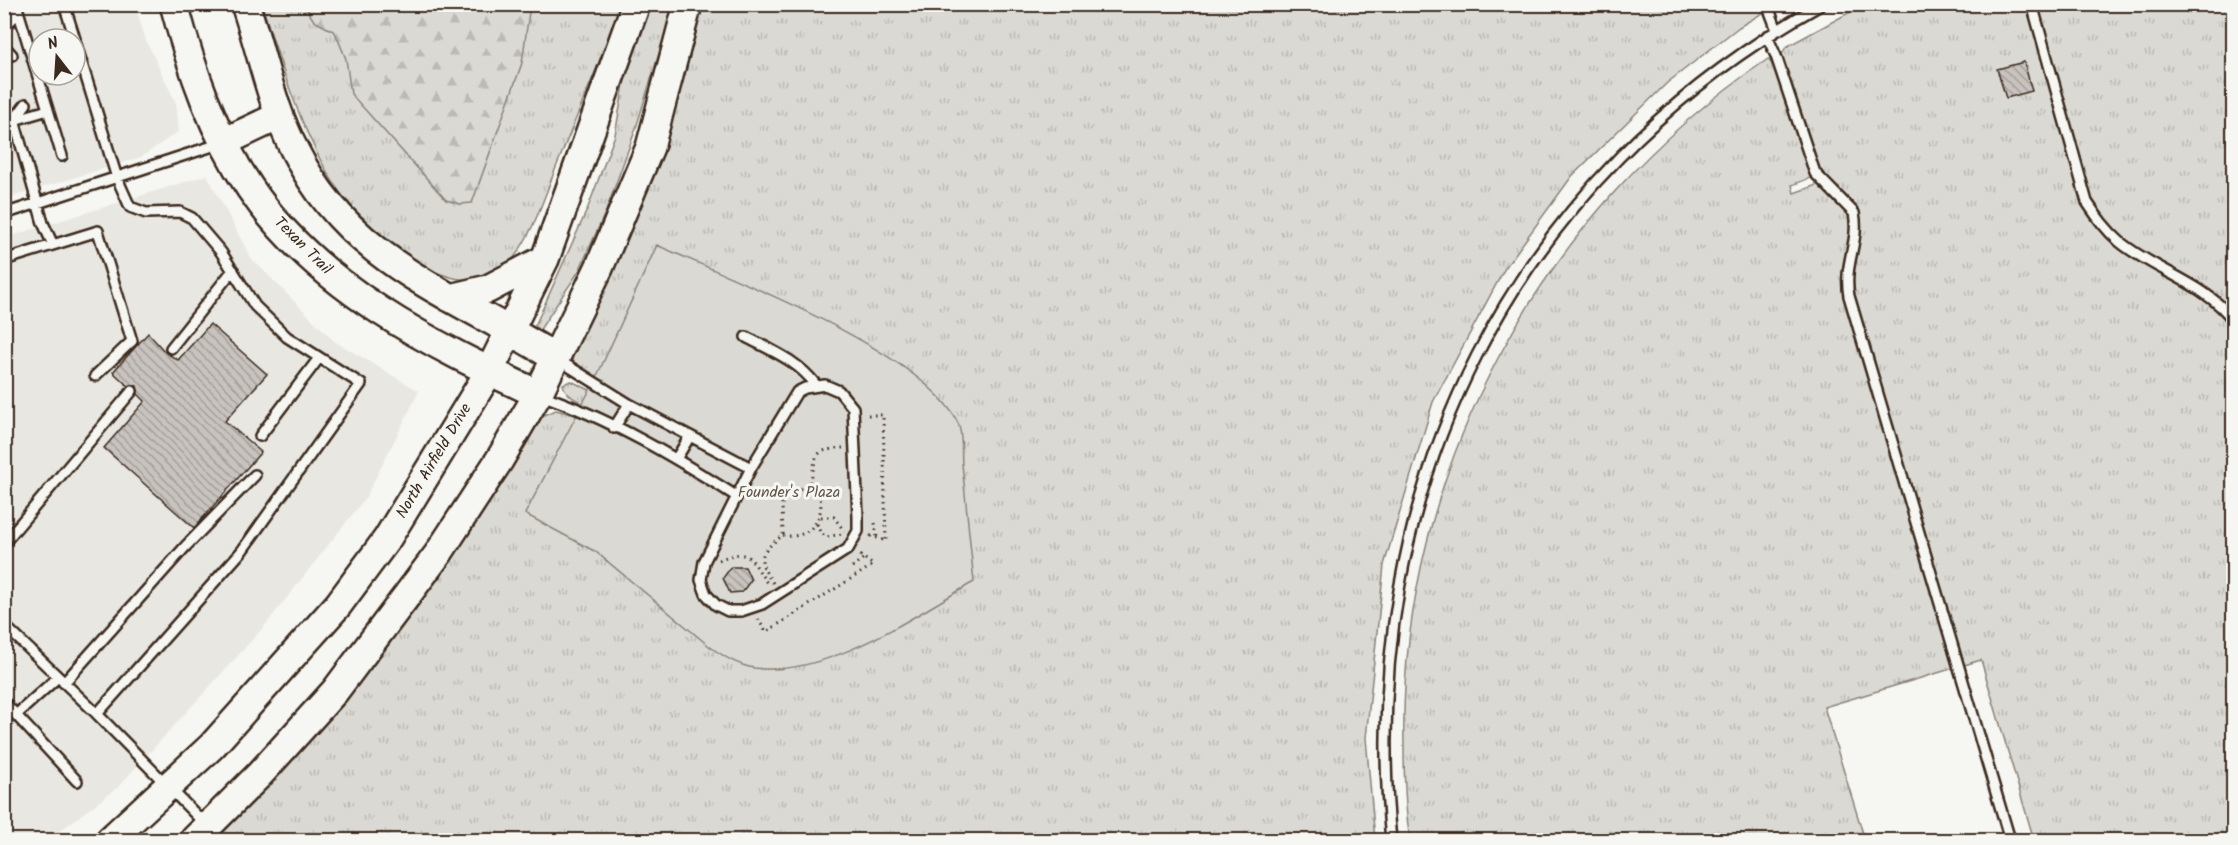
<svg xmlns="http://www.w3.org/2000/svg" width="2238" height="845" font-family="Kalam,sans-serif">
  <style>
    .built { fill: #e8e7e2; fill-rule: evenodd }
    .grass { fill: url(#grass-tufts); stroke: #8a8278; stroke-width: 1.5 }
    .forest { fill: url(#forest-firs); stroke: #8a8278; stroke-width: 1.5 }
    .park { fill: #dad9d3; stroke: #8a8278; stroke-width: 1.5 }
    .building { fill: url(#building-back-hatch); stroke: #3b2a1e; stroke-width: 1.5 }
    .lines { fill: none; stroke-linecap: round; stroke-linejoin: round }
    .lane-casing { stroke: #3b2a1e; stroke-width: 14 }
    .secondary-casing { stroke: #3b2a1e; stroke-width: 32 }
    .path { stroke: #3b2a1e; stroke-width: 3; stroke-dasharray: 1.5 4.5; stroke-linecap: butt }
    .lane { stroke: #f6f6f2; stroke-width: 9 }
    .secondary { stroke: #f6f6f2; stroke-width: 27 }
    .labels { text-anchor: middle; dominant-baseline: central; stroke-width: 6; stroke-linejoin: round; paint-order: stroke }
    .street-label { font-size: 16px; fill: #3b2a1e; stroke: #f6f6f2 }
    .park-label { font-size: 16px; fill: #63564b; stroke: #f6f6f2 }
  </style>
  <defs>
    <pattern id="grass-tufts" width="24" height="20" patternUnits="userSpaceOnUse" patternTransform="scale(1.5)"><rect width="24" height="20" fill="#dad9d3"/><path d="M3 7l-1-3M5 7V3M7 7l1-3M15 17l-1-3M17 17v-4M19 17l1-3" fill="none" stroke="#bcbab5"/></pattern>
    <pattern id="forest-firs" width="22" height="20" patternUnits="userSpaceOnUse" patternTransform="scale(1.5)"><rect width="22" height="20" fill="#dad9d3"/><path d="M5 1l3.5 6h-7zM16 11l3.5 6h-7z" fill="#bcbab5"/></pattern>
    <pattern id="building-back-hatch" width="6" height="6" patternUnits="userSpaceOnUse" patternTransform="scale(1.5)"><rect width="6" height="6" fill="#c8c3be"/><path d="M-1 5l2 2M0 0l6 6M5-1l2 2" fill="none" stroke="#a49f9a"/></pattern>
  </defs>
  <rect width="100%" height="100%" fill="#f6f6f2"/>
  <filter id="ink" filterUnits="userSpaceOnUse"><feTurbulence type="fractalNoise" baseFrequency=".0167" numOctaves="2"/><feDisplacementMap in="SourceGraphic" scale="12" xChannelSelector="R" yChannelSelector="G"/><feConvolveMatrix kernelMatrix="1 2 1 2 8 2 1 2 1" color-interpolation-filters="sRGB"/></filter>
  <g filter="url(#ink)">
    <path class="built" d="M5,5h130l11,36 30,62 3,28 -38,26 -136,42zM39,39h36v36h-36z
      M207,175l44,83 83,83 85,50 -53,106 -103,131 -145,159 -70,53h-43v-602z"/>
    <path class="grass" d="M262,5h358l-4,17c-21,49 -41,99 -61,148 -12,30 -22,64 -43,90 -13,17 -43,23 -62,17 -118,-34 -155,-169 -188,-272z
      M646,5h28l-39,126 -29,80 -27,60 -40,60 -4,-5 52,-116 28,-75 9,-51z
      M703,5h1073l-37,22 -72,56 -95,93 -67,92 -72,134 -49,163 -18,173 9,102h-1165l130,-140 76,-91 78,-115 47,-78 15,-6 27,7 18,-36 -26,-16 -6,-13 85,-192z
      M1863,5h370v835h-199l-53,-180 -157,47 41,133h-455c-5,-31 -6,-63 -6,-95 -6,-273 138,-535 364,-686l9,12 34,102 -1,5 -18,7 2,8 25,-9 32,32c1,23 -8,46 -9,70l111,378 -100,-369c-1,-7 -2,-15 -2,-23 1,-22 19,-47 3,-67 -11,-14 -26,-22 -35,-38l-37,-113 4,-7z
      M571,381l27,13 -9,13c-10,-6 -24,-11 -26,-23z"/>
    <path class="forest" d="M304,5h226l-8,58 -50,140 -12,1 -14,-4 -95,-106 -5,-35 -11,-27 -21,-11z"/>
    <path class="park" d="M657,245c74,34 267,106 301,178 5,11 3,29 4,41 4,39 8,78 12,118 -61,34 -147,96 -220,86 -17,-3 -31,-12 -45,-22l-113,-94 -71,-38 71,-136z"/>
    <path class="building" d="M2024,62l8,29 -26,7 -9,-29z
      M210,324l57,50 -42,47 36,31 -67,76 -90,-80 41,-47 -7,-7 -1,-8h-9l-15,-14 35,-39 18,20 12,7z
      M731,567h14l6,13 -9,12 -12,1 -7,-15z"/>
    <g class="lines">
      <g class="lane-casing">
        <path id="lane" d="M16,4l46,152
          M64,4l11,35
          M1767,4l10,26
          M2032,4l55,198c10,15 19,28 33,40 35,29 86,41 114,79
          M4,27l14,-14
          M1767,36l9,20 39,117 39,40c6,29 -11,51 -5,83l161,544
          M75,41l42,137 13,29 16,6 34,-1 12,6 29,34 34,54 32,31 74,47 -120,168 -144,162 109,111
          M4,46l8,9
          M7,110l7,10 29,103 10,22
          M14,120l34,-10
          M14,120l12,-16
          M4,214l218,-71
          M4,260l94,-29 34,110 -37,35
          M746,337c27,14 52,24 70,48
          M171,348l62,-78
          M557,359l72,45 122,64
          M825,385l14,6 14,17 5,109v14l-10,18 -86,55 -21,7h-13l-12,-6 -10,-11 -5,-14 3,-18 47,-94 46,-76 8,-4z
          M541,395c68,23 135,63 195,101
          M614,428l15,-24
          M260,436l59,-78
          M676,459l14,-23
          M4,543l128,-152
          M4,625l93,89
          M64,683l121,-136 70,-72
          M4,702l73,79
          M16,715l42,-38
          M1391,840c-36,-348 121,-665 431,-836"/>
      </g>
      <g class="secondary-casing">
        <path id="secondary" d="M174,4c17,64 39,129 76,184 67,100 182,157 288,206
          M245,4c17,49 26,101 50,147 56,113 160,143 259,206
          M224,142l55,-26
          M450,298l38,-9 57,-30
          M110,840l102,-94 126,-141 49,-66 102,-167 56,-113 91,-255
          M194,840l66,-66 75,-83 103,-137 62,-95 38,-65 61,-126 51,-121 38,-143"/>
      </g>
      <path class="path" d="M868,415h15l3,126 -15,-5 -1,3
        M821,517h13l10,14
        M875,523l2,15
        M817,524l3,8 6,5 16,-3
        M783,535c32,8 51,-32 27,-53
        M719,560c34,-16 34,6 49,24
        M852,567l12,-9
        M773,583c-18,-25 -13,-30 10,-48l-1,-31 4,-6 24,-16c8,-26 0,-32 33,-34
        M758,619l8,13 107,-67 -13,-10 2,-2"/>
      <use href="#lane" class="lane"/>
      <use href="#secondary" class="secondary"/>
    </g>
  </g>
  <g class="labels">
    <g class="street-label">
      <text transform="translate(303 246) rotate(45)">Texan Trail</text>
      <text transform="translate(434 461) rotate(-59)">North Airfield Drive</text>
    </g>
    <g class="park-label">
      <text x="789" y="492">Founder's Plaza</text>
    </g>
  </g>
  <rect width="2238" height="845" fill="none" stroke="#f6f6f2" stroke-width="24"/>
  <rect x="12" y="12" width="2214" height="821" fill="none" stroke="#3b2a1e" stroke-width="2" filter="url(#ink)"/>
  <g transform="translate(57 57) rotate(343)"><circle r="28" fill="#f6f6f2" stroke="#aba49d" stroke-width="1.5"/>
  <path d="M0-4.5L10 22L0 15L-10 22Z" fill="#3b2a1e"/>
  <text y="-9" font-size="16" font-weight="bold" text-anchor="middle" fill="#3b2a1e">N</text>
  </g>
</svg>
